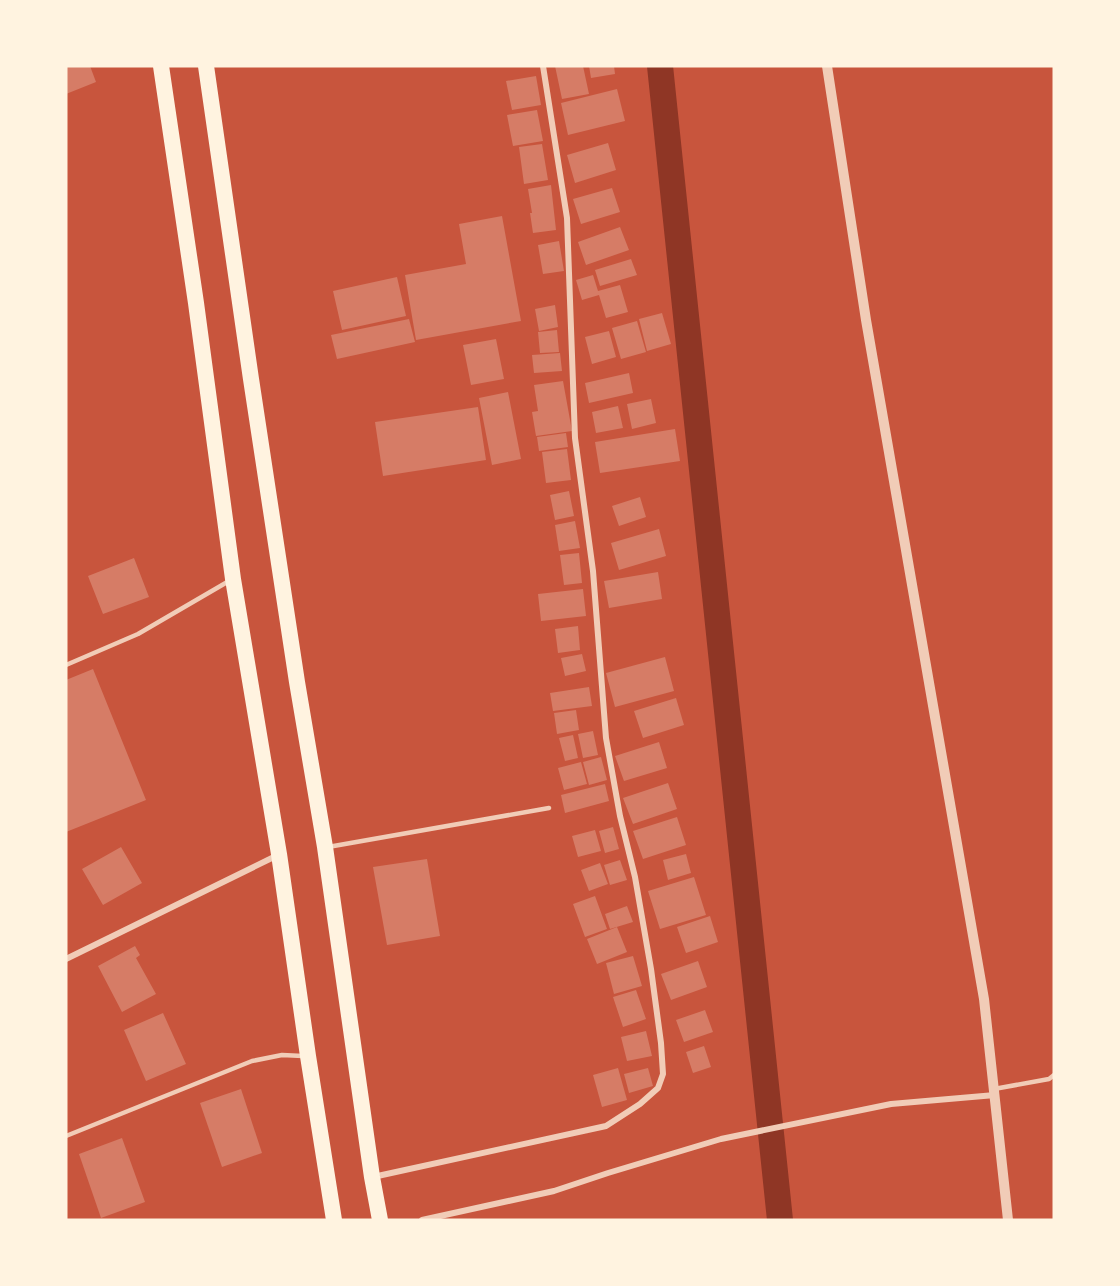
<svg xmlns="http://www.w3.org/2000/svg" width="1120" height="1286" font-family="Montserrat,sans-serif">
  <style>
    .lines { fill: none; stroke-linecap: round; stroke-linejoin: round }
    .canal { stroke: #8f3625; stroke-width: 26 }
    .building { fill: #d67c66 }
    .service { stroke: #f1ccb7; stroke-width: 4.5 }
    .minor { stroke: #f1ccb7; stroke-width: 6 }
    .tertiary { stroke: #f1ccb7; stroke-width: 10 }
    .trunk { stroke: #fff3e0; stroke-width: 16 }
  </style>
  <rect width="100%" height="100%" fill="#c8553d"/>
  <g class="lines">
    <path class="canal" d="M660,66l120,1154"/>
  </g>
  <path class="building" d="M66,66h24l6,16 -30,12z
    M555,66h28l6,28 -27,5z
    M589,66h25l1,8 -24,4z
    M536,76l5,29 -29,5 -6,-29z
    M617,89l8,32 -57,14 -7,-32z
    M537,110l6,31 -30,5 -6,-31z
    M608,143l8,27 -41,13 -8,-28z
    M542,144l6,36 -24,4 -5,-37z
    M551,185l5,45 -23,3 -3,-20h2l-4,-24z
    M612,188l8,24 -39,12 -8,-25z
    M502,216l19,105 -105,19 -11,-65 61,-11 -7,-40z
    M620,227l9,23 -43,15 -8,-23z
    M559,241l5,30 -21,3 -5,-29z
    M631,259l6,16 -37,11 -5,-16z
    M593,275l5,16 22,-6 8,27 -22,6 -7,-23 -17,5 -6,-20z
    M397,277l9,39 -64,14 -9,-39z
    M555,305l3,22 -19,4 -4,-22z
    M662,313l9,31 -24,7 -8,-32z
    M409,319l6,23 -78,17 -6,-24z
    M637,321l9,31 -25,7 -9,-31z
    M557,330l2,22 -19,1 -2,-21z
    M609,331l7,26 -24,7 -7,-27z
    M496,339l8,40 -33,6 -8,-40z
    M560,353l2,18 -28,2 -2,-18z
    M629,373l4,20 -44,10 -4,-20z
    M563,381l9,50 -36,5 -4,-24 6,-1 -4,-26z
    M508,392l13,67 -29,6 -13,-67z
    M651,399l5,24 -24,6 -5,-25z
    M618,406l5,22 -27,5 -4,-21z
    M478,407l8,53 -103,16 -8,-54z
    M675,429l5,32 -80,12 -5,-31z
    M566,433l2,14 -29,4 -2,-14z
    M567,449l4,31 -25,3 -4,-31z
    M569,491l5,25 -19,4 -5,-25z
    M640,497l6,20 -27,9 -7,-20z
    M575,521l5,27 -21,3 -4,-26z
    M659,529l7,27 -47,14 -8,-27z
    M579,553l3,30 -18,2 -4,-30z
    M134,558l15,39 -46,17 -15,-38z
    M658,572l4,27 -53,9 -5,-27z
    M583,589l3,27 -45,5 -3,-27z
    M578,626l2,24 -22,3 -3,-24z
    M582,654l4,17 -21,5 -4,-18z
    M665,657l9,34 -59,16 -9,-34z
    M93,669l53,131 -80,32v-152z
    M589,687l3,19 -39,5 -3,-18z
    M676,698l8,27 -41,13 -9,-27z
    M576,710l3,20 -22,4 -3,-21z
    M593,731l5,24 -15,3 -5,-24z
    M573,735l5,23 -13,3 -6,-23z
    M659,742l8,26 -43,13 -9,-25z
    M601,757l6,23 -18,5 -6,-23z
    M581,762l6,22 -23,6 -6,-22z
    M668,783l9,26 -44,15 -10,-26z
    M605,784l4,17 -44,12 -4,-18z
    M677,817l9,28 -43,14 -10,-28z
    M613,827l6,22 -14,4 -6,-22z
    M595,830l6,21 -23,6 -6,-21z
    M121,847l21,36 -39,22 -21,-36z
    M686,854l5,19 -23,7 -5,-20z
    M427,859l13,77 -53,9 -14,-78z
    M620,860l7,20 -17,5 -6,-20z
    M600,863l8,21 -19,7 -8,-21z
    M694,877l12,38 -46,14 -12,-38z
    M595,896l12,33 -22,8 -12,-33z
    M627,906l6,16 -23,7 -5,-15z
    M710,916l8,26 -32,11 -9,-26z
    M617,927l10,25 -30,12 -10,-25z
    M135,946l5,9 -4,3 20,36 -34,18 -24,-46z
    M633,956l9,30 -28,8 -8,-31z
    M698,961l9,26 -36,13 -10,-26z
    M636,990l10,29 -23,8 -10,-30z
    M705,1010l8,22 -29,10 -8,-22z
    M163,1013l23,51 -40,17 -22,-51z
    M646,1031l6,25 -25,5 -6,-24z
    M704,1046l7,21 -18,6 -7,-21z
    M618,1068l9,32 -25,7 -9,-32z
    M648,1068l5,18 -24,7 -5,-19z
    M241,1089l21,64 -40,14 -22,-64z
    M122,1138l23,64 -44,16 -22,-64z"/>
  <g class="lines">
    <path class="service" d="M66,665l72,-31 91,-53
      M328,847l221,-39
      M994,1089l55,-10 5,-4
      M66,1136l186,-75 30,-6 21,1"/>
    <path class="minor" d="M66,959l212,-104
      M373,1177l233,-51 34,-22 18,-16 5,-14 -2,-31 -10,-74 -16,-92 -15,-61 -14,-78 -13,-167 -18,-133 -8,-220 -24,-152
      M422,1220l132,-29 54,-18 113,-34 170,-35 104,-9"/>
    <path class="tertiary" d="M827,66l39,254 118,679 24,221"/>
    <path class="trunk" d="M161,66l35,237 37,276 46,275 29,202 26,164
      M206,66l45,313 46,303 28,165 47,330 8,43"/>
  </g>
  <rect width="1120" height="1286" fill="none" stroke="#fff3e0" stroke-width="135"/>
</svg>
